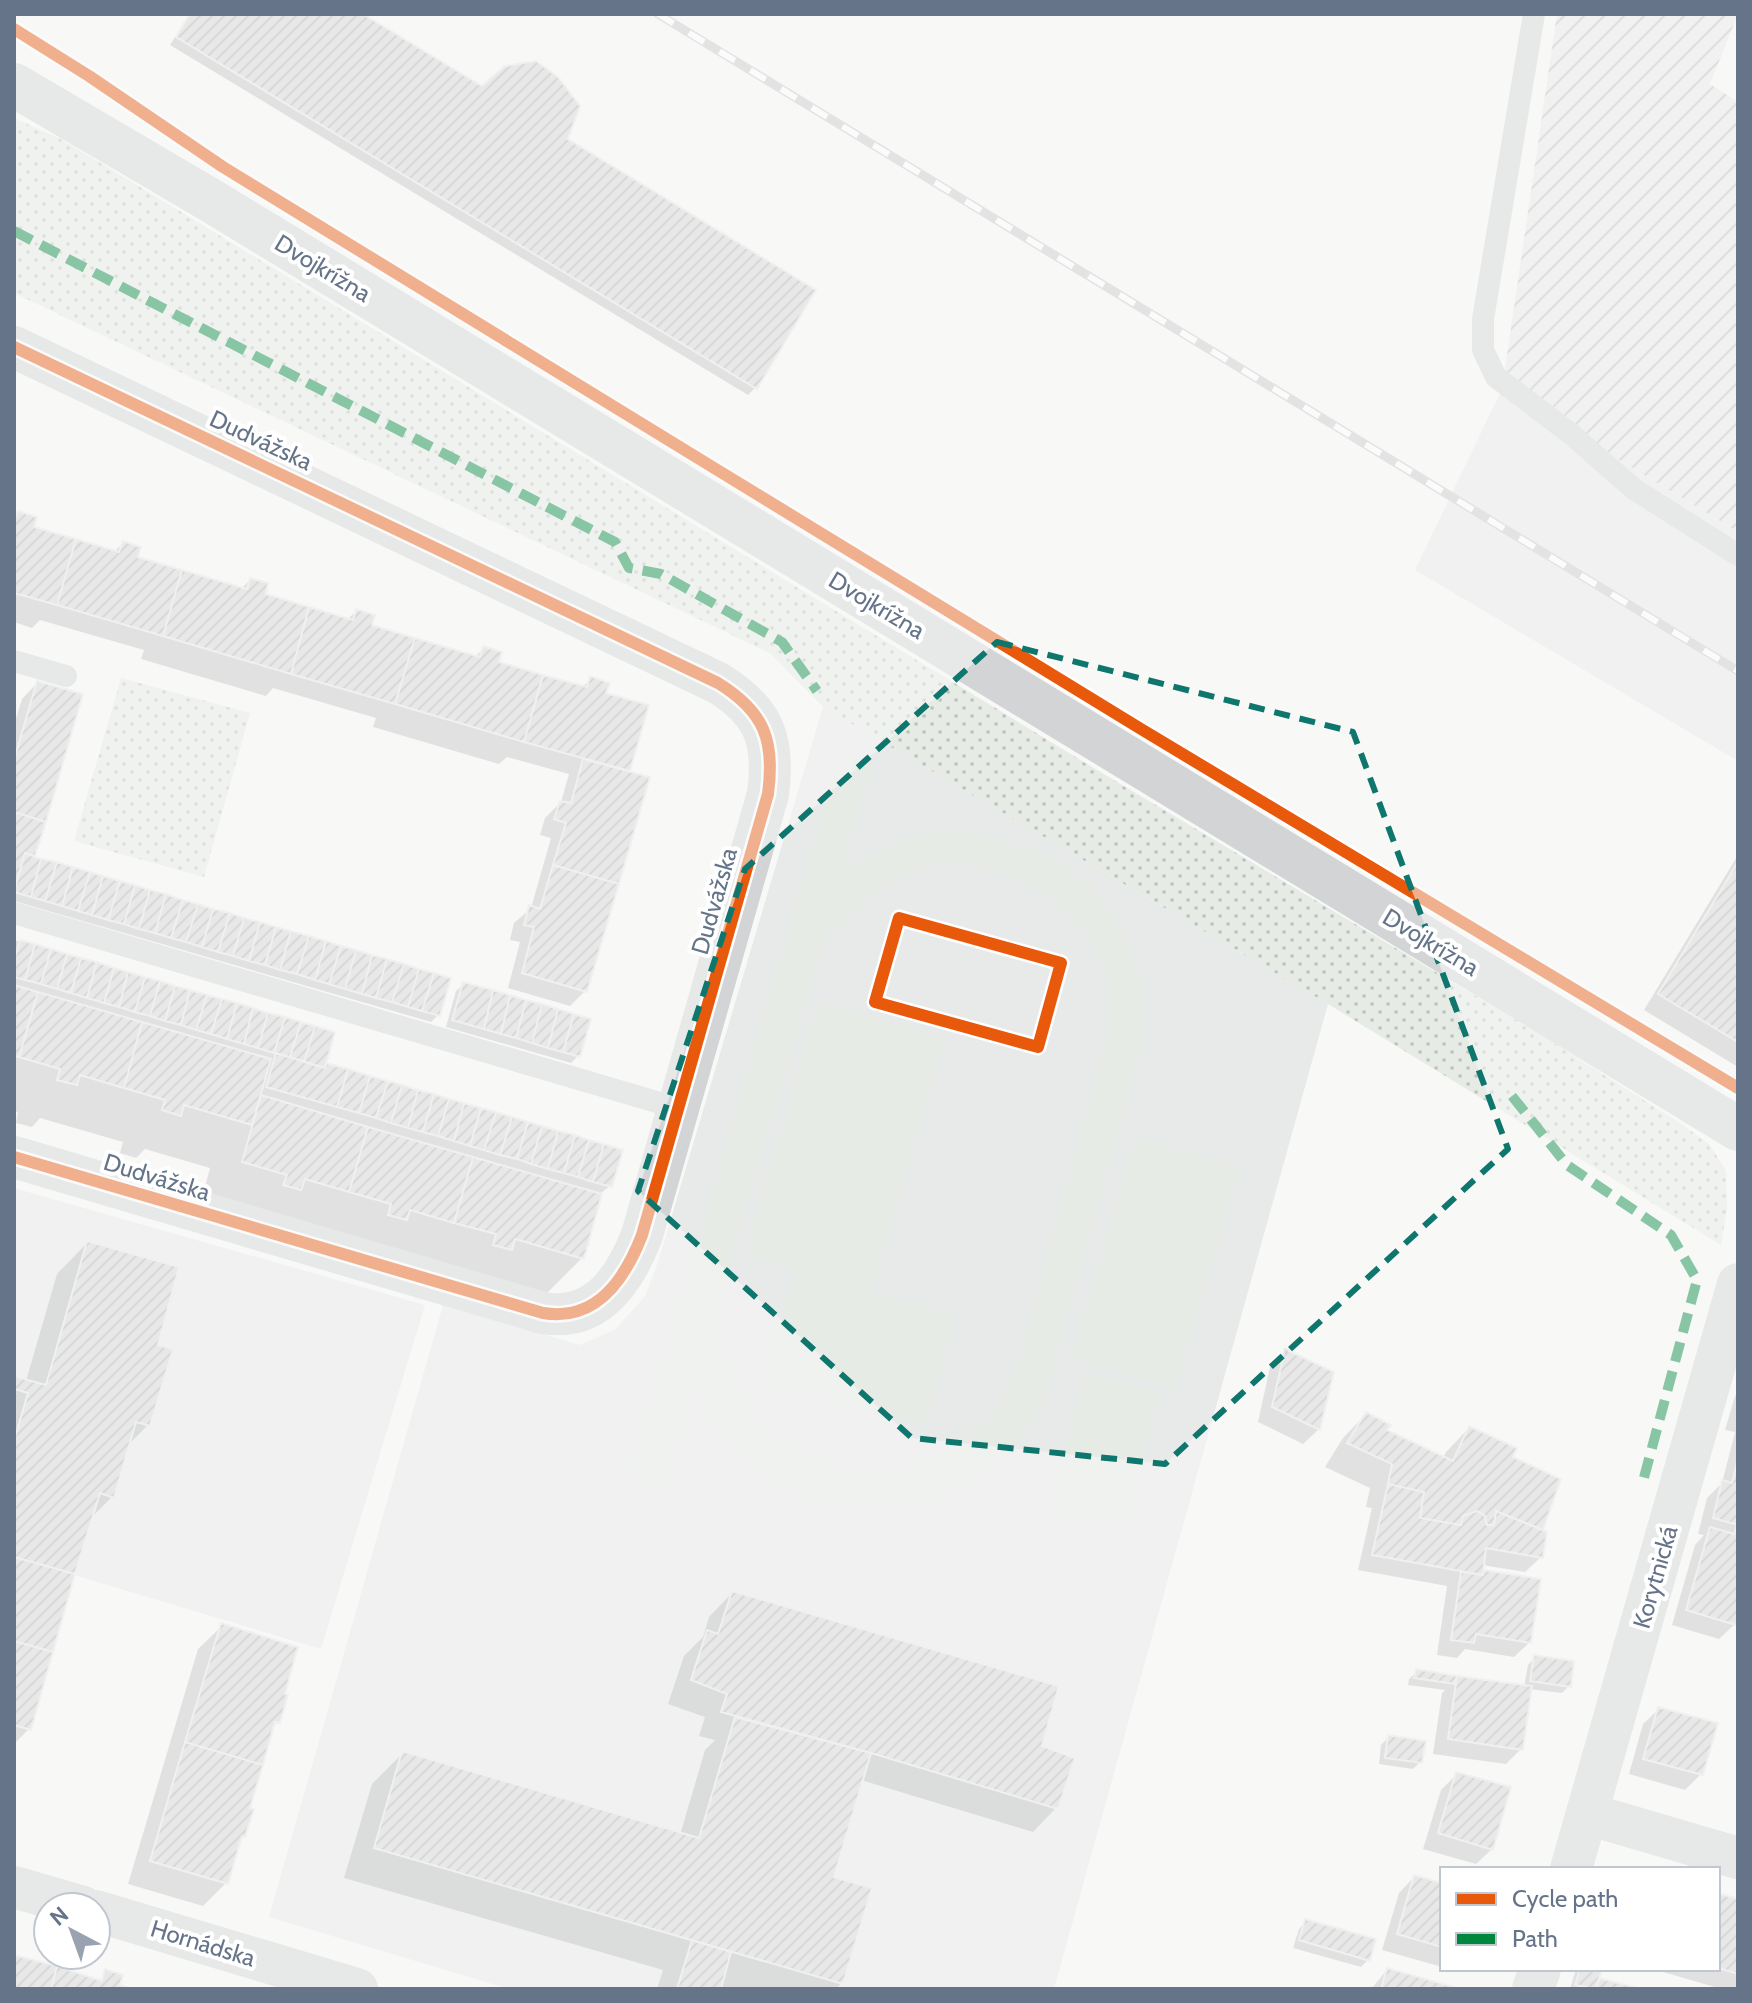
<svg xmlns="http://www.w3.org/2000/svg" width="1752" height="2003" font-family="Cabin,sans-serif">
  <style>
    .built { fill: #e8e9e9 }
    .industrial { fill: url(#industrial-furrows) }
    .park { fill: url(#park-dots) }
    .pitch { fill: #e7ebe5; fill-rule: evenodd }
    .shadow { fill: #0003 }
    .building { fill: url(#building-hatch); stroke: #e7e7e6; stroke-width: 2 }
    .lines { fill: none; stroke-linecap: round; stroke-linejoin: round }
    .service { stroke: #d3d4d5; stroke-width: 22 }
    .minor { stroke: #d3d4d5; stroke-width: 42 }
    .tertiary { stroke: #d3d4d5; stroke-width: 44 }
    .rail-casing { stroke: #c9cacb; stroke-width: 9 }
    .rail { stroke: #fff; stroke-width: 6; stroke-dasharray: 18; stroke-linecap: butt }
    .quiet { stroke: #00873e; stroke-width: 10; stroke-dasharray: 20 10; stroke-linecap: butt }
    .cycleway-casing { stroke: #fff; stroke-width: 17 }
    .cycleway { stroke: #e8590c; stroke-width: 12 }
    .marked { fill: none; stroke: #0f766e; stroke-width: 6; stroke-dasharray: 16 10; stroke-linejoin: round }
    .labels { text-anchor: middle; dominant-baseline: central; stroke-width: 8; stroke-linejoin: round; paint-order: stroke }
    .street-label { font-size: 24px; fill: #657489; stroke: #fff }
  </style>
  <defs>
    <pattern id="industrial-furrows" width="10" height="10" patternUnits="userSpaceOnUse" patternTransform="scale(2)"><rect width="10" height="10" fill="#e8e9e9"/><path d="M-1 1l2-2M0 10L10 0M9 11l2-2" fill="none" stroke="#c0c1c3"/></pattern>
    <pattern id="park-dots" width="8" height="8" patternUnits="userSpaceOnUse" patternTransform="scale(2)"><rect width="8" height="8" fill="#e7ebe5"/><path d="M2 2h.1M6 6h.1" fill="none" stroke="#bfc3bf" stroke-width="1.8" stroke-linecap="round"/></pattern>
    <pattern id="building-hatch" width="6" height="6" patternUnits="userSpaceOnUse" patternTransform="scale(2)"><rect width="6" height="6" fill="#d4d5d6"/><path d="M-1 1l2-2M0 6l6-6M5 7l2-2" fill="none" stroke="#b0b1b3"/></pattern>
  </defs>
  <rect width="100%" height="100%" fill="#f8f8f7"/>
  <path class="built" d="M1502,389l236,143v229l-323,-191z
    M823,707l505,297 -274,985h-545l-240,-72 174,-612 137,40 36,-16 29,-33 13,-34z
    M14,1188l411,117 -104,344 -307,-92z"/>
  <path class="industrial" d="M1557,14h181l-28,70 28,18v430l-236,-143z"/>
  <path class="park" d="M14,118l49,22 1034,630 436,260 144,91 32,23 17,27 1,37 -6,37 -393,-241 -505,-297 -53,-54 -756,-360z
    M121,678l129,35 -46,164 -130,-36z"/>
  <path class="pitch" d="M839,756l33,8 -33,111c17,-9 34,-25 52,-32 61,-25 144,-1 195,39 20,16 48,69 55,94 5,16 4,37 5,54l-104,375 -40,53 -48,32 -45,15 -48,3 -50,-11 -58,-29 -44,-49 -14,-40 -29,107 -37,-10zM950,863l48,8 60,31 31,38 19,43 -1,52 -91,336 -18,38 -44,39 -67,25 -48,-2 -59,-29 -35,-42 -19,-36 -10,-56 108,-369 44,-43 44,-26z
    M818,1002l126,36 -73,253 85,26 -33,109 -160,-46 33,-109 -51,-15z
    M1135,1138l105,30 -65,220 -104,-30z
    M1085,1373l75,20 -35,134 -75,-20z"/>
  <path class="shadow" d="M189,14h170l454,276 -58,98 -7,7 -578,-350z
    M19,513l12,16 83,23 9,-9 12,16 106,30 9,-9 13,15 84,25 9,-9 14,16 105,30 9,-9 12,16 85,24 10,-9 13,16 42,12 -19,66 -42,218 -15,15 -62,-18 12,-46 -10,-2 4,-17 17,-15 20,-70 -11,-3 5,-17 16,-16 8,-28 -62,-17 -8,7 -126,-37 3,-9 -103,-30 -7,8 -125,-37 3,-9 -104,-30 -8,8 -18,-6v-104z
    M37,683l7,138 -11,36 405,158 -7,7 -417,-121v-176l8,-26z
    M1738,855v212l-94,-57z
    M14,940l318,93 -8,31 286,122 -9,7 -19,65 -43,43 -339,-96 10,-37 -65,-19 -9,9 -16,-5 3,-11 -83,-24 -8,9 -16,-4 2,-11 -4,-1z
    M464,984l114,72 -7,7 -125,-36 10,-36z
    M87,1243l69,103 -8,79 -22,22 -14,50 -22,22 -61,210 -15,15v-366l12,3 31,-107z
    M1286,1352l33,77 -16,15 -45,-22 12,-55z
    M1738,1393v218l-3,13 -16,15 -47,-14 23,-80 9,-10 -6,-1 9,-36 15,-15 13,-51 -10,-2 10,-34z
    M1366,1414l17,17 60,27 3,-6 23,-24 42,30 30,71v28l-16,15 -43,-7 -1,7 58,8 -9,62 -16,15 -49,-8 -8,9 -20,-3 10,-69 -89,-16 14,-62 -6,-1 4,-19 -45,-21 18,-29z
    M732,1593l307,155 17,60 -23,24 -172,-52 -29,98 10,105 -7,6h-178l6,-19 -319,-92 28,-94 30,-30 278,81 25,-85 10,-10 -16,-4 6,-19 -37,-13 16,-48 19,-19 6,-20z
    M222,1626l56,96 -7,6 -24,81 -3,27 -6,5 -12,42 -23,23 -75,-22 70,-235z
    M1535,1657l34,29 -7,7 -33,-4 -8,60 -15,15 -73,-10 9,-61 3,-3 -37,-5 1,-6 8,-7 107,15 4,-22z
    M1659,1709l42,65 -16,16 -56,-16 14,-50z
    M1388,1738l32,24 -7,7 -34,-5 2,-19z
    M1457,1774l35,75 -16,15 -53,-15 18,-59z
    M1414,1877l28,8v82l-60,-17 17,-57z
    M1718,1895l20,6v88h-17l-61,-18 58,-2z
    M1306,1921l62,39 -7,7 -68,-19 6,-19z
    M1576,1969h24l-3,10 34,10h-61z
    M1387,1970l64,19h-80z"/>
  <path class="building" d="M190,14h173l119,72 23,-20 31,-5 22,16 22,29 -12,33 248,151 -59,99 -581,-352z
    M18,511l19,6 -3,10 42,12 -19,66 -43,-12v-72z
    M76,539l43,13 4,-11 18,6 -3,10 44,13 -19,66 -106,-31z
    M182,570l65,19 3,-11 18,5 -2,11 43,13 -18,67 -128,-38z
    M309,607l44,13 3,-11 19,6 -3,10 43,13 -20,66 -104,-30z
    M415,638l65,19 3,-11 19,6 -3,10 44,13 -19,67 -129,-38z
    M543,675l44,12 3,-11 20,7 -4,10 43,12 -19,66 -106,-29z
    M37,681l46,13 -37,128 -32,-10v-52z
    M583,759l67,18 -31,107 -66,-19 13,-42 -12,-4 6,-18 11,2z
    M14,812l32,10 -11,34 -10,-3 -11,38z
    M25,853l16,6 -10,38 -17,-5z
    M41,859l16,3 -12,39 -14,-4z
    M57,862l16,5 -11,39 -17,-5z
    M1738,862v180l-80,-48z
    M553,865l66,19 -32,108 -65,-19 12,-46 -10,-2 5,-20 11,4z
    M73,867l17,5 -12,39 -16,-5z
    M90,872l13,4 -11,39 -14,-4z
    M103,876l17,5 -12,39 -16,-5z
    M120,881l15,4 -11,39 -16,-4z
    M135,885l15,5 -11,39 -15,-5z
    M150,890l16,4 -11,39 -16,-4z
    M166,894l17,6 -12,38 -16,-5z
    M183,900l15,4 -12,38 -15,-4z
    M198,904l15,5 -11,38 -16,-5z
    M213,909l17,4 -12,39 -16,-5z
    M230,913l14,5 -11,38 -15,-4z
    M244,918l16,4 -11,39 -16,-5z
    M260,922l16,5 -11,38 -16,-4z
    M276,927l15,4 -11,39 -15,-5z
    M291,931l18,5 -12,38 -17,-4z
    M309,936l17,5 -11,39 -18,-6z
    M20,940l15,4 -10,36 -11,-3v-16z
    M326,941l15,5 -12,38 -14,-4z
    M35,944l16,5 -10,35 -16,-4z
    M341,946l15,4 -11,39 -16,-5z
    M51,949l16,5 -10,35 -16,-5z
    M356,950l16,5 -10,39 -17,-5z
    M67,954l14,4 -10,35 -14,-4z
    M372,955l15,4 -11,39 -14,-4z
    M81,958l16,4 -10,36 -16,-5z
    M387,959l17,5 -12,38 -16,-4z
    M97,962l17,6 -10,35 -17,-5z
    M404,964l15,5 -11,38 -16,-5z
    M114,968l14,4 -9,35 -15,-4z
    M419,969l15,4 -12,38 -14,-4z
    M128,972l17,5 -10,35 -16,-5z
    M434,973l17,5 -11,38 -18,-5z
    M145,977l15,4 -10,35 -15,-4z
    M160,981l15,5 -10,35 -15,-5z
    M463,982l30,8 -9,39 -32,-9z
    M14,985l24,7 -19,65 -5,-1z
    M175,986l15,4 -9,35 -16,-4z
    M190,990l17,5 -11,35 -15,-5z
    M493,990l17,5 -9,39 -17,-5z
    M38,992l104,30 -18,66 -44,-13 -3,10 -20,-5 3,-11 -41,-12z
    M207,995l15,4 -11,35 -15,-4z
    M510,995l16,5 -10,38 -15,-4z
    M222,999l15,4 -10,36 -16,-5z
    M526,1000l16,4 -10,39 -16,-5z
    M237,1003l16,5 -9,36 -17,-5z
    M542,1004l16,5 -10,39 -16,-5z
    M253,1008l15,5 -10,35 -14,-4z
    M558,1009l16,5 -11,38 -15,-4z
    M268,1013l17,4 -11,36 -16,-5z
    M574,1014l17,5 -11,38 -17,-5z
    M285,1017l16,5 -11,35 -16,-4z
    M142,1022l129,37 -19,66 -68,-20 -3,11 -19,-6 3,-10 -41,-12z
    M301,1022l14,4 -11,36 -14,-5z
    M315,1026l20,6 -10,36 -21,-6z
    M276,1053l49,15 1,-5 22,6 -11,38 -71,-20z
    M348,1069l22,7 -11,37 -22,-6z
    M370,1076l18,5 -12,37 -17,-5z
    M388,1081l14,4 -11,38 -15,-5z
    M402,1085l16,5 -10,38 -17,-5z
    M418,1090l16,4 -11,38 -15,-4z
    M434,1094l15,5 -11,37 -15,-4z
    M261,1095l107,32 -19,65 -44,-13 -4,11 -18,-5 4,-10 -45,-13z
    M449,1099l15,4 -10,38 -16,-5z
    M464,1103l17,5 -11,38 -16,-5z
    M481,1108l15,4 -12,38 -14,-4z
    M496,1112l16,5 -12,38 -16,-5z
    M512,1117l16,5 -11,37 -17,-4z
    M528,1122l14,4 -11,38 -14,-5z
    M542,1126l16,5 -10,38 -17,-5z
    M368,1127l105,30 -19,66 -44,-13 -3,10 -19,-5 3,-11 -42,-12z
    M558,1131l17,4 -11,38 -16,-4z
    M575,1135l14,5 -11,37 -14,-4z
    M589,1140l15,4 -11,38 -15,-5z
    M604,1144l19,6 -11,37 -19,-5z
    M473,1157l129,37 -18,65 -69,-20 -3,11 -19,-5 3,-11 -42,-11z
    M87,1241l92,26 -21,78 15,4 -23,77 -14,-4 -22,76 -14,-5 -25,81 -61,-17v-116l14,-48 -14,-4v-13l32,9z
    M1285,1349l49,23 -14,58 -48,-23z
    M1366,1412l25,13 -4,5 66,31 16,-35 48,22 -4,9 48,22 -18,51 -47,-19 -2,14h-7l-2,-9 -8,-5 -14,5 -2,9 -41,-7 4,-26 -36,-8 4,-20 -45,-21z
    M1738,1459v66l-25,-7 9,-38 10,3z
    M1388,1484l36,8 -4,26 41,7 2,-9 14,-5 8,5 2,9h7l2,-14 51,21 -4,26 -57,-10 -3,27 -111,-20z
    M1737,1525l1,94 -2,6 -50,-15 24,-83 24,7z
    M14,1557l61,17 -22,78 -39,-11z
    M1484,1570l57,9 -10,64 -55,-9 -2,9 -23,-3 10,-68 22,3z
    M732,1591l327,95 -17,60 33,12 -17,51 -187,-56 -150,-41 6,-18 -36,-14 16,-50 11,4z
    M221,1623l77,24 -13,47 3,1 -8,28 -5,-1 -12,43 -78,-23z
    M14,1641l39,11 -22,78 -17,-5z
    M1534,1655l40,6 -3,26 -41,-6z
    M1416,1669l41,7 -2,8 -41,-6z
    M1457,1676l75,10 -9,64 -75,-11z
    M1658,1707l60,16 -15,52 -60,-16z
    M735,1717l136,36 -37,124 38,11 -29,96 -469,-136 28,-97 297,87z
    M1388,1735l38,6 -4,22 -37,-5z
    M185,1742l78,23 -13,43 4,1 -9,28 -3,-1 -14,48 -78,-23z
    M1456,1772l55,15 -18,63 -55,-17z
    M1414,1875l28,8v64l-45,-13z
    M1718,1893l20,6v75l-20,-6z
    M1305,1919l71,20 -6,22 -71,-21z
    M692,1940l39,12 -10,37h-44z
    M14,1955l43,11 -6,23h-37z
    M57,1966l45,15 3,-12 18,6 -3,10 12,4h-81z
    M1387,1968l67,19v2h-73z
    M1580,1969h22l-6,20 -21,-4z
    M1599,1978l35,9 -1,2h-37z"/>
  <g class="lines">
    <path class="service" d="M1534,14l-51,305v31l13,27 75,57 63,55 104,66
      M14,661l52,15
      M14,913l663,195"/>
    <path class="minor" d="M14,347l704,336c47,29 57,58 50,111l-126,441c-17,44 -45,87 -99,78l-529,-156
      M1588,1814l150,44
      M1571,1869l167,-585
      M14,1887l69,20
      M96,1911l261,78
      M1533,1989l7,-20"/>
    <path class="tertiary" d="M14,85l196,115 1528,929"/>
    <g class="rail-casing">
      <path id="rail" d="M658,14l1080,657"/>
    </g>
    <use href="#rail" class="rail"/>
    <path class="quiet" d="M14,231l601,311 14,26 32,6 121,68 35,49
      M1512,1096l55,69 104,70 26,45 -55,205"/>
    <g class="cycleway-casing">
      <path id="cycleway" d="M14,29l75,47 134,91 496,304 422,258 597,359
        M14,347l704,336c47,29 57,58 50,111l-126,441c-17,44 -45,87 -99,78l-529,-156
        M899,918l162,45 -23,84 -163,-45z"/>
    </g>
    <use href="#cycleway" class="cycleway"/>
  </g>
  <path d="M0 0H1752V2003H0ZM997,642l356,90 155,417 -343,315 -253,-26 -274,-247 107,-322z" fill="#f8f8f7" fill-opacity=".55" fill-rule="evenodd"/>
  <path class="marked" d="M997,642l356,90 155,417 -343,315 -253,-26 -274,-247 107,-322z"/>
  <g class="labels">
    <g class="street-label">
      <text transform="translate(323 268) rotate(31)">Dvojkrížna</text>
      <text transform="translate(261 440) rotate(25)">Dudvážska</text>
      <text transform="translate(877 605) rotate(31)">Dvojkrížna</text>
      <text transform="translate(714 901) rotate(-74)">Dudvážska</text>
      <text transform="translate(1431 942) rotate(31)">Dvojkrížna</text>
      <text transform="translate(157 1177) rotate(17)">Dudvážska</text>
      <text transform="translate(1655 1577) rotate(-74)">Korytnická</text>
      <text transform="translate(203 1943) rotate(17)">Hornádska</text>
    </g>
  </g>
  <rect width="1752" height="2003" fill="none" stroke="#657489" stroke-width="32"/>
  <rect x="1440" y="1867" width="280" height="104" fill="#ffffff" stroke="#c1c7d0" stroke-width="2"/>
  <rect x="1456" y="1893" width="40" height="12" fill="#e8590c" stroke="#c1c7d0" stroke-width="2"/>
  <text x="1512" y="1907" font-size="24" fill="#657489">Cycle path</text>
  <rect x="1456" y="1933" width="40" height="12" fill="#00873e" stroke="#c1c7d0" stroke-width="2"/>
  <text x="1512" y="1947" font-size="24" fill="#657489">Path</text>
  <g transform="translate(72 1931) rotate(319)"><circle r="38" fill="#ffffff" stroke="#c1c7d0" stroke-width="2"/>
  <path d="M0-6L14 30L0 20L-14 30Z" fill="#98a2b0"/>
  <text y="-12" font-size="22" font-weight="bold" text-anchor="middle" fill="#657489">N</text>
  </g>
</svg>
